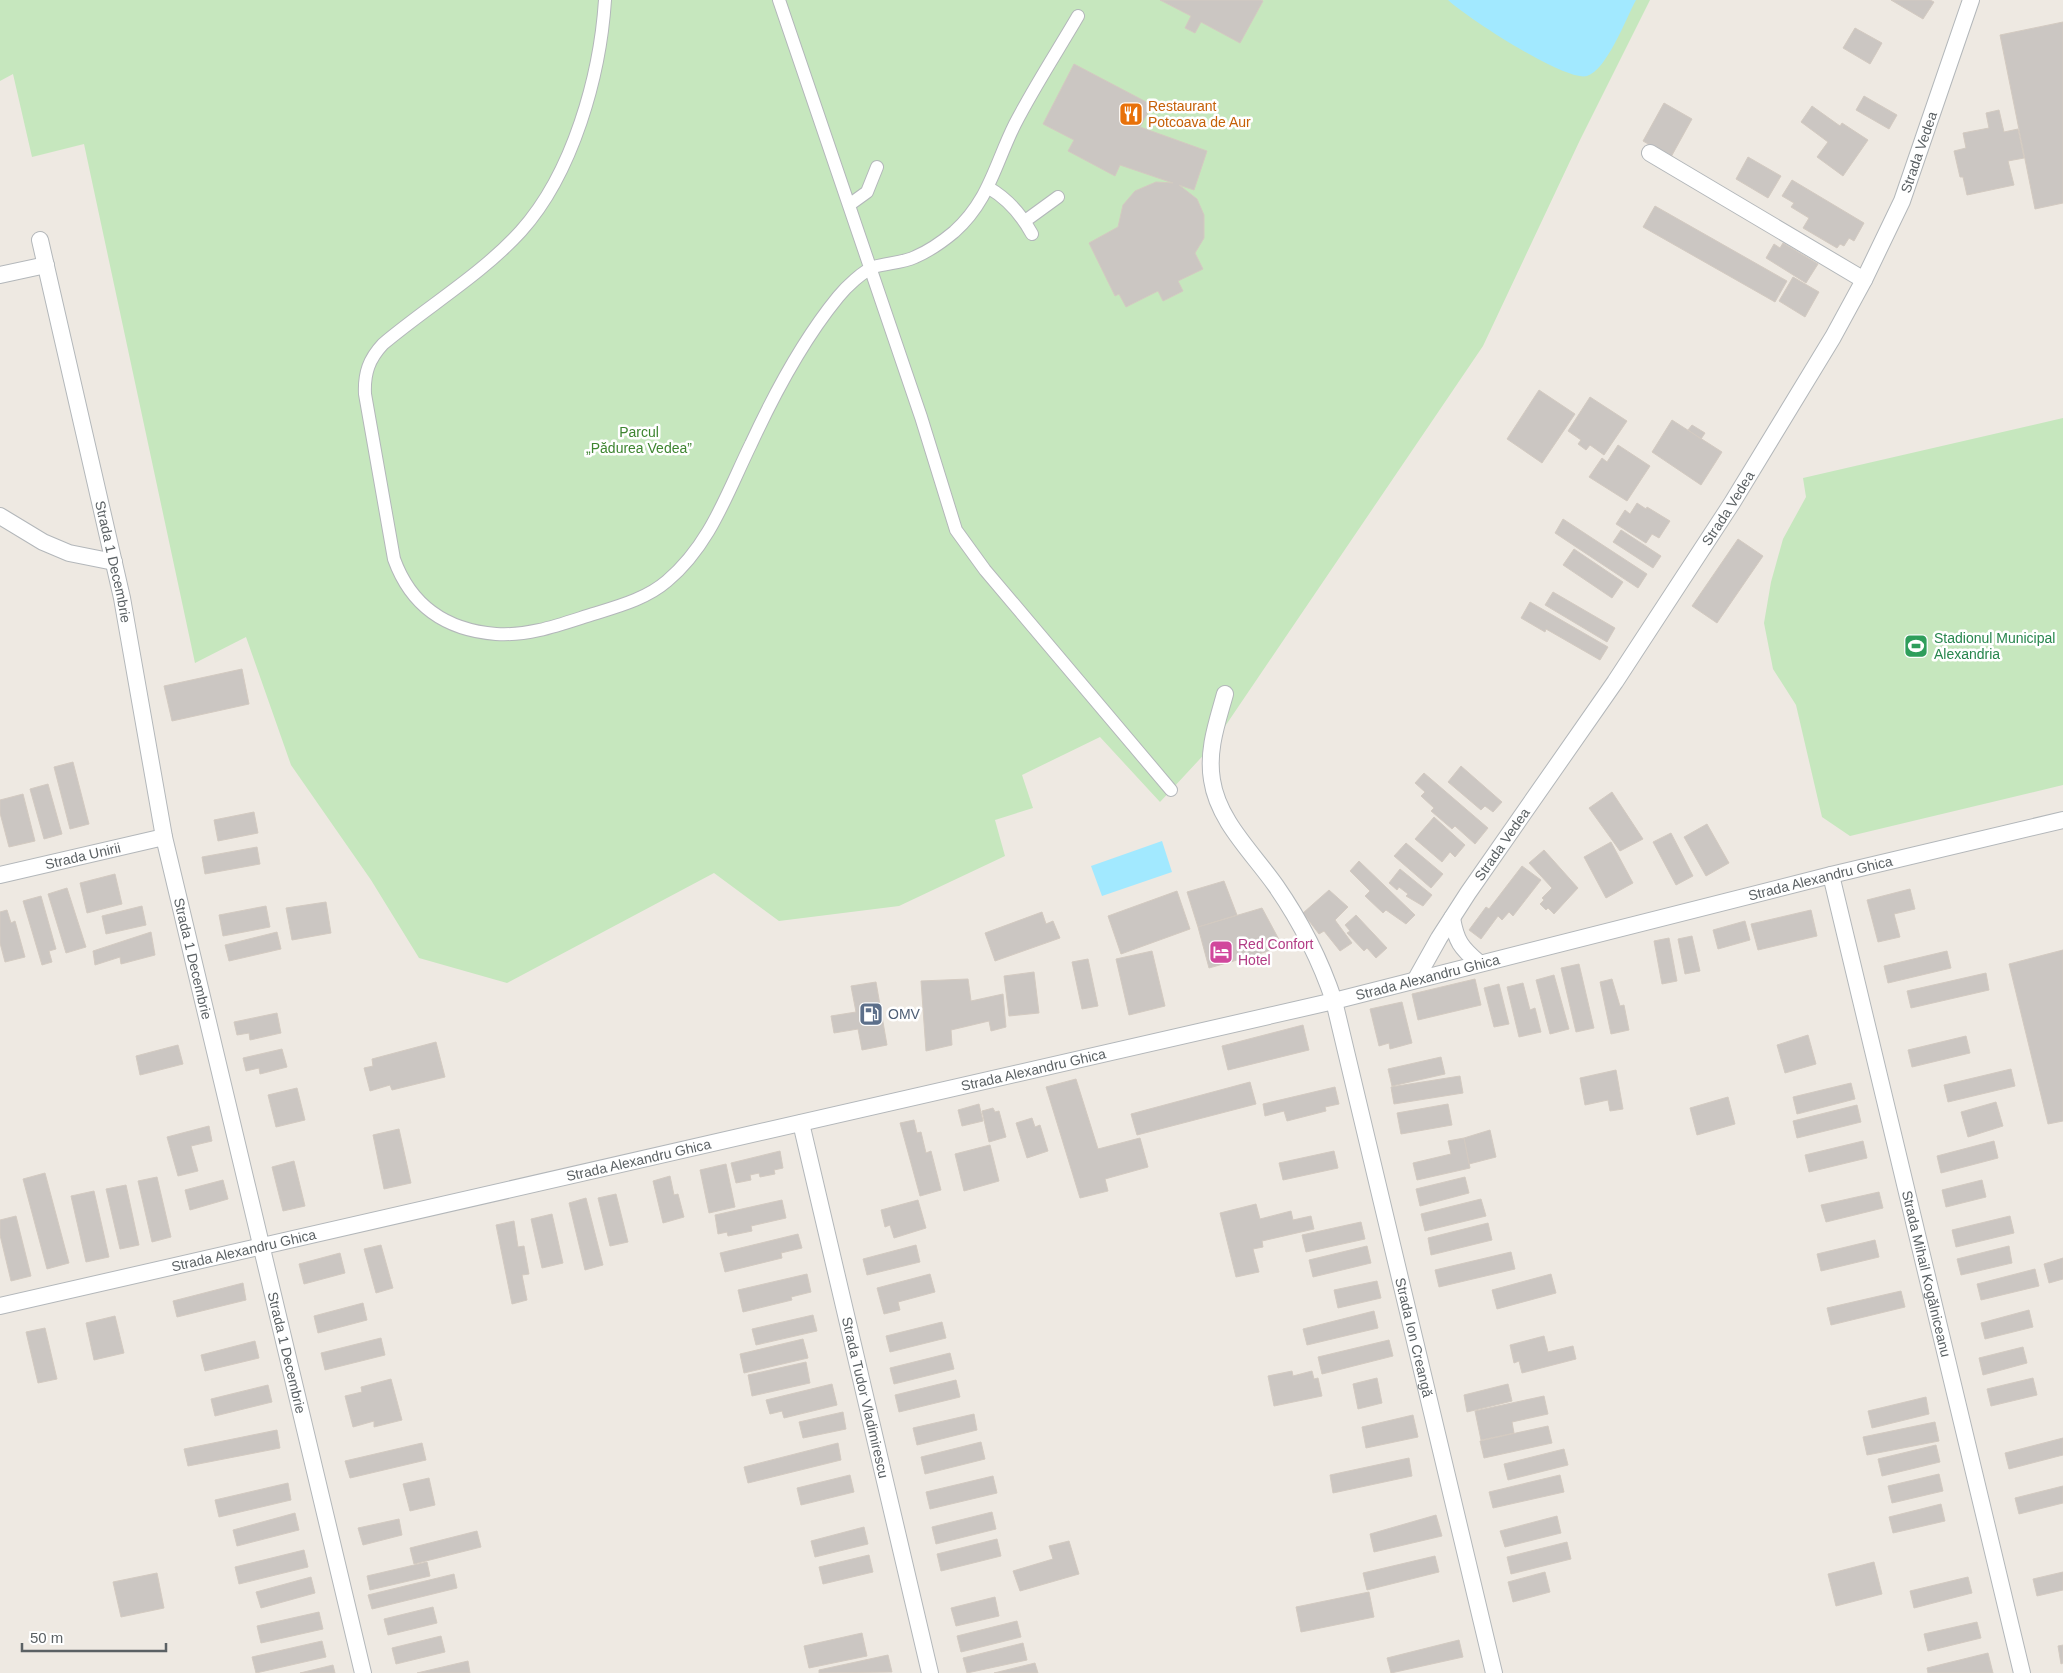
<svg xmlns="http://www.w3.org/2000/svg" width="2063" height="1673" font-family="Arial,sans-serif">
  <style>
    .green { fill: #c6e7be }
    .water { fill: #a2e9ff }
    .building { fill: #cbc6c2; stroke: #d3cac1 }
    .lines { fill: none; stroke-linecap: round; stroke-linejoin: round }
    .pedestrian-casing { stroke: #b3b7ba; stroke-width: 14 }
    .minor-casing { stroke: #b3b7ba; stroke-width: 18 }
    .pedestrian { stroke: #fff; stroke-width: 12 }
    .minor { stroke: #fff; stroke-width: 16 }
    .labels { text-anchor: middle; dominant-baseline: central; stroke-width: 5; stroke-linejoin: round; paint-order: stroke }
    .food-label { font-size: 14px; fill: #c56008; stroke: #fff; text-anchor: start }
    .street-label { font-size: 14px; fill: #5b6164; stroke: #fff }
    .park-label { font-size: 14px; fill: #3e8531; stroke: #fff }
    .leisure-label { font-size: 14px; fill: #27864d; stroke: #fff; text-anchor: start }
    .hotel-label { font-size: 14px; fill: #b23c85; stroke: #fff; text-anchor: start }
    .service-label { font-size: 14px; fill: #4e5e75; stroke: #fff; text-anchor: start }
  </style>
  <rect width="100%" height="100%" fill="#eee9e2"/>
  <path class="green" d="M0,0h1650l-70,140 -97,206 -272,401 -51,55 -60,-65 -78,38 11,33 -38,12 10,36 -106,50 -120,15 -65,-48 -207,110 -88,-25 -48,-78 -80,-115 -45,-128 -51,26 -111,-519 -52,13 -19,-83 -13,7z
    M2063,418v367l-213,51 -28,-19 -26,-112 -23,-36 -9,-46 7,-41 12,-43 23,-42 -3,-19z"/>
  <path class="water" d="M1448,0h188c-10,18 -29,70 -49,76 -22,6 -121,-59 -139,-76z
    M1162,841l10,31 -70,24 -11,-30z"/>
  <path class="building" d="M1160,0h101l2,1 -23,42 -39,-21 -6,11 -10,-5 6,-12z
    M1891,0h39l4,2 -11,17z
    M2063,22v181l-28,6 -35,-174z
    M1855,28l27,15 -12,21 -27,-16z
    M1074,64l78,41 -12,22 67,24 -13,39 -15,-5 18,14 7,16v23l-9,15 8,16 -25,12 5,10 -20,10 -5,-10 -32,16 -7,-13 -4,2 -26,-53 29,-16 5,-22 12,-14 21,-9 17,1 -53,-18 -5,11 -47,-25 6,-11 -31,-16z
    M1864,96l33,19 -8,14 -33,-19z
    M1664,103l28,16 -21,38 -28,-16z
    M1812,106l28,20 2,-3 26,17 -25,36 -26,-19 11,-15 -27,-20z
    M1999,110l5,22 14,-3 6,29 -16,3 6,24 -47,10 -4,-18h-3l-6,-26 12,-3 -3,-15 26,-5 -3,-15z
    M1748,157l33,19 -13,22 -32,-19z
    M1792,180l72,43 -10,18 -5,-3 -5,8 -4,-2 -3,4 -34,-20 6,-10 -18,-11 3,-4 -12,-7z
    M1655,206l132,75 -12,21 -132,-75z
    M1783,243l35,21 -12,19 -40,-25 8,-14 6,4z
    M1793,277l26,15 -14,25 -26,-16z
    M1539,390l36,24 -33,49 -35,-24z
    M1590,397l37,24 -23,34 -14,-10 -4,5 -8,-6 3,-4 -13,-9z
    M1672,420l50,32 -21,33 -49,-33z
    M1692,425l13,8 -4,6 -13,-9z
    M1618,445l32,21 -23,35 -38,-24 13,-19 5,4z
    M1637,503l9,6 1,-2 23,14 -11,17 -7,-4 -6,9 -30,-19 9,-14 5,4z
    M1563,519l84,55 -9,14 -83,-55z
    M1621,530l40,26 -8,12 -40,-26z
    M1738,539l25,17 -46,67 -25,-17z
    M1574,549l49,33 -11,16 -49,-33z
    M1553,592l62,36 -8,14 -62,-37z
    M1530,602l78,45 -8,13 -54,-31 -1,3 -24,-14z
    M242,669l7,35 -77,17 -8,-35z
    M73,762l16,62 -19,5 -16,-62z
    M1461,766l41,36 -9,10 -8,-6 -4,4 -33,-28z
    M1424,773l64,55 -13,16 -20,-18 -3,3 -21,-18 3,-3 -13,-12 4,-4 -10,-9z
    M48,784l14,50 -18,5 -14,-50z
    M1612,792l31,47 -23,12 -31,-43z
    M23,794l12,47 -26,6 -9,-34v-13z
    M254,812l4,21 -40,8 -4,-21z
    M1434,817l31,28 -10,12 -5,-5 -8,10 -27,-23z
    M1707,824l22,39 -23,13 -22,-39z
    M1671,833l22,43 -17,9 -23,-43z
    M1611,842l22,41 -27,15 -22,-41z
    M1406,843l37,31 -12,14 -37,-32z
    M257,847l3,17 -55,10 -3,-17z
    M1544,850l34,38 -24,26 -6,-6 -2,2 -6,-6 4,-4 -2,-2 10,-10 -23,-25z
    M1359,861l56,54 -9,9 -20,-14 -3,3 -18,-17 5,-5 -20,-20z
    M1522,866l19,14 -28,36 -4,-4 -7,8 -4,-4 -17,23 -12,-9 17,-23 3,2z
    M1400,869l32,26 -9,11 -17,-10 2,-2 -9,-7 -2,3 -8,-7z
    M115,874l7,30 -35,9 -7,-30z
    M1224,881l13,34 -39,12 -11,-35z
    M67,888l19,59 -20,6 -18,-59z
    M1910,889l5,20 -21,5 6,23 -22,5 -11,-42z
    M1329,890l19,17 -13,13 17,23 -12,8 -16,-20 -5,3 -16,-21z
    M1177,891l13,38 -69,25 -13,-38z
    M41,896l15,53 -7,2 3,11 -10,3 -19,-64z
    M326,902l5,31 -39,7 -6,-32z
    M142,906l4,19 -40,9 -4,-18z
    M266,906l4,21 -47,9 -4,-21z
    M1262,908l21,39 -74,21 -11,-41z
    M7,910l4,13 4,-2 10,36 -20,5 -5,-19v-31z
    M1811,910l6,26 -59,14 -7,-26z
    M1042,912l4,12 7,-3 7,17 -65,23 -10,-28z
    M1356,915l31,33 -11,10 -9,-10 -3,3 -17,-18 3,-2 -5,-6z
    M1745,921l5,19 -32,9 -5,-19z
    M151,932l4,23 -34,9 -1,-7 -25,8 -2,-14z
    M277,932l4,17 -52,12 -4,-16z
    M1692,936l8,35 -15,3 -7,-35z
    M1669,938l8,43 -15,3 -8,-43z
    M2063,950v171l-15,3 -39,-160z
    M1152,951l13,55 -36,9 -13,-56z
    M1947,951l4,17 -63,15 -4,-17z
    M1088,959l10,47 -16,3 -10,-47z
    M1579,964l15,64 -18,4 -15,-64z
    M1034,972l5,41 -30,3 -5,-40z
    M1986,973l3,17 -78,18 -4,-17z
    M1554,975l15,54 -19,5 -14,-54z
    M968,979l3,22 32,-7 3,33 -15,4 -2,-10 -38,9 1,15 -26,6 -5,-70z
    M1475,979l6,26 -63,15 -6,-26z
    M1612,979l8,27 4,-1 5,25 -18,4 -11,-52z
    M876,982l11,63 -25,5 -4,-21 -24,4 -3,-17 25,-4 -5,-26z
    M1523,983l7,27 5,-2 6,24 -22,5 -12,-50z
    M1499,984l10,40 -15,3 -10,-39z
    M1402,1002l10,41 -22,6 -1,-6 -10,3 -9,-37z
    M277,1013l4,20 -31,7 -1,-7 -12,2 -3,-13z
    M1303,1025l6,25 -81,20 -6,-24z
    M1808,1035l8,29 -31,9 -8,-28z
    M1966,1036l4,17 -58,14 -4,-17z
    M436,1042l9,35 -53,13 -2,-5 -20,6 -6,-23 9,-2 -1,-7z
    M178,1045l5,19 -43,11 -4,-19z
    M282,1049l5,18 -27,7 -1,-6 -13,3 -3,-13z
    M1441,1057l4,17 -53,12 -4,-17z
    M2011,1069l4,17 -67,16 -4,-17z
    M1616,1070l7,39 -13,2 -2,-11 -23,5 -5,-27z
    M1460,1076l3,17 -69,11 -3,-17z
    M1076,1079l22,70 42,-11 8,29 -43,12 3,12 -28,7 -34,-111z
    M1250,1082l6,22 -119,31 -6,-21z
    M1851,1083l4,16 -58,15 -4,-17z
    M1335,1087l4,17 -14,3 1,4 -39,10 -3,-10 -19,5 -2,-12z
    M297,1088l8,32 -29,7 -8,-32z
    M1728,1097l7,27 -38,11 -7,-27z
    M1996,1102l7,24 -35,11 -7,-25z
    M979,1104l4,17 -21,5 -4,-16z
    M1448,1104l4,21 -51,9 -4,-21z
    M1857,1105l4,17 -64,16 -4,-17z
    M993,1108l2,4 4,-1 7,26 -17,5 -7,-31z
    M1032,1118l3,9 5,-2 8,26 -21,7 -11,-35z
    M914,1120l3,13 4,-1 5,21 5,-2 10,39 -21,6 -20,-73z
    M209,1126l3,15 -21,5 7,25 -20,5 -11,-39z
    M399,1129l12,54 -27,6 -11,-54z
    M1490,1130l6,27 -27,7 -5,-26z
    M1464,1138l6,30 -53,12 -4,-17 38,-9 -3,-13z
    M1863,1141l4,17 -58,14 -4,-17z
    M1994,1141l4,17 -57,15 -4,-17z
    M990,1145l9,36 -35,10 -9,-37z
    M780,1151l3,17 -9,2 1,4 -15,3 -1,-4 -9,2 1,5 -15,3 -5,-20z
    M1334,1151l4,17 -55,12 -4,-17z
    M294,1161l11,45 -22,5 -11,-44z
    M726,1164l9,43 -26,6 -9,-43z
    M45,1173l24,90 -22,6 -24,-90z
    M670,1176l4,19 4,-1 6,23 -21,6 -10,-42z
    M157,1177l14,60 -19,5 -14,-61z
    M1465,1177l4,16 -49,13 -4,-17z
    M223,1180l5,19 -38,11 -5,-20z
    M1982,1180l4,17 -40,10 -4,-17z
    M126,1185l13,60 -19,4 -14,-60z
    M94,1191l15,66 -23,5 -15,-66z
    M1879,1192l4,16 -57,14 -5,-17z
    M616,1194l12,48 -18,4 -12,-48z
    M586,1198l17,67 -18,5 -16,-67z
    M1481,1199l5,17 -61,15 -4,-17z
    M782,1200l4,18 -35,8 1,5 -24,5 -1,-4 -9,2 -3,-19z
    M918,1200l8,28 -32,10 -4,-13 -5,2 -4,-17z
    M1256,1204l4,15 31,-8 2,9 18,-4 3,13 -52,12 1,6 -10,2 6,23 -23,5 -16,-64z
    M552,1214l11,49 -21,5 -11,-49z
    M16,1216l15,60 -20,5 -11,-46v-15z
    M2010,1216l4,17 -58,14 -4,-17z
    M514,1221l4,26 6,-1 5,28 -7,1 5,25 -15,4 -16,-79z
    M1361,1222l4,17 -59,13 -4,-17z
    M1488,1223l4,17 -61,15 -3,-17z
    M798,1234l4,14 -21,5 1,5 -57,14 -5,-19z
    M1875,1240l4,17 -58,14 -4,-17z
    M381,1245l12,43 -17,5 -12,-44z
    M916,1245l4,17 -53,13 -4,-16z
    M1367,1246l4,17 -58,14 -4,-17z
    M2009,1246l3,17 -51,12 -4,-16z
    M1511,1252l4,17 -76,18 -4,-17z
    M340,1253l5,20 -41,11 -5,-20z
    M2063,1258v21l-14,4 -5,-19z
    M2035,1269l4,17 -58,14 -4,-16z
    M807,1274l4,18 -20,5 1,3 -49,12 -5,-22z
    M930,1274l5,18 -37,10 2,8 -16,4 -7,-26z
    M1551,1274l5,19 -59,16 -5,-19z
    M1377,1281l4,17 -43,10 -4,-18z
    M243,1283l3,17 -69,17 -4,-16z
    M1901,1291l4,16 -74,18 -4,-17z
    M363,1303l4,17 -49,13 -4,-17z
    M2029,1310l4,17 -48,12 -4,-16z
    M1374,1311l4,17 -71,17 -4,-16z
    M813,1315l4,16 -61,14 -4,-16z
    M115,1316l9,37 -30,7 -8,-37z
    M942,1322l4,16 -56,14 -4,-16z
    M45,1328l12,51 -19,4 -12,-51z
    M1544,1336l4,16 25,-6 3,13 -54,14 -3,-12 -5,2 -4,-18z
    M381,1338l4,17 -60,15 -4,-17z
    M803,1339l5,19 -64,15 -4,-19z
    M1389,1340l4,16 -71,18 -4,-17z
    M255,1341l4,17 -54,13 -4,-16z
    M2023,1347l4,16 -44,12 -4,-17z
    M950,1353l4,16 -60,15 -4,-16z
    M806,1362l4,21 -58,13 -4,-21z
    M1292,1371l1,5 19,-5 2,8 4,-1 4,18 -48,10 -6,-30z
    M1377,1378l5,25 -24,6 -5,-25z
    M2033,1378l4,17 -46,11 -4,-17z
    M391,1379l11,41 -28,7v-6l-21,6 -8,-31 17,-4 -1,-5z
    M956,1380l4,17 -61,15 -4,-17z
    M832,1384l5,21 -53,13 -2,-7 -12,3 -4,-14z
    M1508,1384l4,17 -45,11 -3,-17z
    M268,1385l4,17 -57,14 -4,-17z
    M1544,1396l4,18 -36,8 2,11 -33,7 -6,-29z
    M1926,1397l3,17 -57,14 -4,-17z
    M843,1412l3,17 -43,9 -4,-16z
    M974,1414l3,16 -60,15 -4,-17z
    M1413,1415l5,22 -52,11 -4,-21z
    M1935,1422l4,19 -72,14 -4,-18z
    M1548,1426l4,17 -68,15 -4,-17z
    M277,1430l3,18 -92,18 -4,-17z
    M2063,1438v17l-54,14 -4,-16z
    M981,1442l4,17 -60,15 -4,-17z
    M422,1443l4,17 -76,18 -5,-17z
    M838,1443l3,17 -93,23 -4,-16z
    M1936,1445l4,17 -58,14 -4,-17z
    M1564,1449l4,16 -60,15 -4,-16z
    M1409,1458l3,18 -79,17 -3,-18z
    M1939,1474l4,17 -51,12 -4,-17z
    M850,1475l4,17 -53,13 -4,-17z
    M1560,1475l4,17 -71,16 -4,-16z
    M993,1476l4,17 -67,16 -4,-17z
    M429,1478l6,27 -25,6 -7,-27z
    M288,1483l3,17 -72,17 -4,-17z
    M2063,1486v17l-44,11 -4,-16z
    M1941,1504l4,17 -52,12 -4,-16z
    M992,1512l4,17 -60,15 -4,-17z
    M295,1513l4,17 -62,16 -4,-16z
    M1436,1515l6,21 -68,16 -4,-18z
    M1557,1516l4,17 -56,14 -5,-16z
    M399,1519l3,16 -39,10 -5,-17z
    M864,1527l4,17 -53,13 -4,-16z
    M477,1531l4,16 -67,17 -4,-16z
    M997,1539l4,17 -60,15 -4,-17z
    M1069,1541l10,33 -59,17 -7,-20 40,-12 -4,-13z
    M1567,1542l4,17 -60,15 -4,-17z
    M304,1550l4,17 -69,17 -4,-17z
    M869,1555l4,17 -50,12 -4,-17z
    M1435,1556l4,16 -72,18 -4,-17z
    M427,1562l3,14 -60,14 -3,-14z
    M1874,1562l8,32 -46,12 -8,-32z
    M1545,1572l5,20 -37,10 -5,-20z
    M2063,1572v18l-26,6 -4,-17z
    M157,1573l7,35 -43,9 -8,-35z
    M454,1574l3,14 -85,21 -4,-14z
    M311,1577l4,16 -54,15 -5,-16z
    M1968,1577l4,16 -58,15 -4,-17z
    M1369,1592l5,25 -73,15 -5,-25z
    M995,1597l4,19 -43,10 -5,-18z
    M433,1607l4,16 -49,12 -4,-16z
    M319,1612l4,17 -62,14 -4,-17z
    M1017,1621l4,16 -60,15 -4,-16z
    M1977,1622l4,16 -53,13 -4,-17z
    M862,1633l5,23 -58,12 -5,-22z
    M441,1636l4,16 -49,12 -4,-16z
    M1459,1640l4,17 -72,16 -4,-15z
    M322,1641l4,16 -70,16 -4,-16z
    M1023,1643l4,17 -60,13 -4,-15z
    M2063,1645v18l-2,1 -3,-18z
    M1988,1653l5,20h-65l-1,-5z
    M888,1655l4,17 -73,1v-3z
    M468,1661l2,12h-53z
    M1035,1663l3,10h-44z
    M333,1665l2,8h-35z"/>
  <g class="lines">
    <g class="pedestrian-casing">
      <path id="pedestrian" d="M605,0c-5,76 -32,173 -84,231 -40,44 -93,75 -138,113 -14,15 -19,29 -18,50l29,165c17,47 52,71 102,75 32,2 60,-8 91,-18 28,-9 58,-16 80,-35 43,-36 60,-88 84,-137 24,-52 51,-103 87,-147 8,-10 25,-26 36,-30 13,-4 28,-4 41,-10 14,-6 27,-15 39,-25 35,-31 41,-68 61,-108 19,-37 42,-72 63,-108
        M779,0l142,417 35,113 29,40 186,220
        M989,188c19,11 32,26 43,46
        M849,205l18,-13 10,-25
        M1025,221l33,-24"/>
    </g>
    <g class="minor-casing">
      <g id="minor">
        <path d="M1650,153l214,127"/>
        <path id="s1" d="M40,240l82,358 42,239 199,836"/>
        <path d="M0,275l46,-10"/>
        <path d="M0,516l43,26 26,11 45,9"/>
        <path id="s2" d="M1225,694c-8,29 -18,56 -13,86 6,41 41,73 64,106 25,36 44,73 58,115l160,672"/>
        <path id="s3" d="M0,875l164,-38"/>
        <path id="s4" d="M1831,875l191,798"/>
        <path d="M1452,918c4,23 9,30 27,45"/>
        <path id="s5" d="M1416,979l23,-41 29,-45 147,-211 117,-179 101,-166 31,-57 38,-79 69,-201"/>
        <path id="s6" d="M801,1123l129,550"/>
        <path id="s7" d="M0,1306l1334,-305 497,-126 232,-55"/>
      </g>
    </g>
    <use href="#pedestrian" class="pedestrian"/>
    <use href="#minor" class="minor"/>
  </g>
  <defs>
    <g id="restaurant-square" transform="scale(1.25)"><rect x="-9" y="-9" width="18" height="18" rx="4" fill="#e8710a" stroke="#fff"/><path d="M-5-6h1v4h1v-4h1v4h1v-4h1v5L-1.5 .5V6h-2V.5L-5-1ZM5-6V6H3V1.5H1.5Q1.5-4 5-6Z" fill="#fff"/></g>
    <g id="stadium-square" transform="scale(1.25)"><rect x="-9" y="-9" width="18" height="18" rx="4" fill="#2e9e5b" stroke="#fff"/><path d="M0-5a6.5 5 0 1 0 0 10a6.5 5 0 1 0 0-10ZM-3.5-1.8h7v3.6h-7Z" fill="#fff"/></g>
    <g id="hotel-square" transform="scale(1.25)"><rect x="-9" y="-9" width="18" height="18" rx="4" fill="#d1479c" stroke="#fff"/><path d="M-6-4.5h1.5V1H6V5H4.5V3h-9V5H-6ZM-4 0a1.8 1.8 0 1 1 3.6 0ZM.5 0V-2.5h3Q6-2.5 6 0Z" fill="#fff"/></g>
    <g id="fuel-square" transform="scale(1.25)"><rect x="-9" y="-9" width="18" height="18" rx="4" fill="#5c6f8a" stroke="#fff"/><path d="M-5.5-6h7V0h2V4h1.3V-2.5L3-4.5l.8-.8L6-3V5H2.5V1h-1V6h-7ZM-4.2-4.7v3.2H.2V-4.7Z" fill="#fff"/></g>
  </defs>
  <g fill-rule="evenodd">
    <use href="#restaurant-square" x="1131" y="114"/>
    <use href="#stadium-square" x="1916" y="646"/>
    <use href="#hotel-square" x="1221" y="952"/>
    <use href="#fuel-square" x="871" y="1014"/>
  </g>
  <g class="labels">
    <g class="food-label">
      <text x="1148" y="106">Restaurant<tspan x="1148" dy="16">Potcoava de Aur</tspan></text>
    </g>
    <g class="street-label">
      <text stroke="none"><textPath href="#s5" startOffset="970">Strada Vedea</textPath></text>
      <text stroke="none"><textPath href="#s5" startOffset="565">Strada Vedea</textPath></text>
      <text stroke="none"><textPath href="#s1" startOffset="330">Strada 1 Decembrie</textPath></text>
      <text stroke="none"><textPath href="#s5" startOffset="160">Strada Vedea</textPath></text>
      <text stroke="none"><textPath href="#s3" startOffset="85">Strada Unirii</textPath></text>
      <text stroke="none"><textPath href="#s7" startOffset="1870">Strada Alexandru Ghica</textPath></text>
      <text stroke="none"><textPath href="#s1" startOffset="735">Strada 1 Decembrie</textPath></text>
      <text stroke="none"><textPath href="#s7" startOffset="1465">Strada Alexandru Ghica</textPath></text>
      <text stroke="none"><textPath href="#s7" startOffset="1060">Strada Alexandru Ghica</textPath></text>
      <text stroke="none"><textPath href="#s7" startOffset="655">Strada Alexandru Ghica</textPath></text>
      <text stroke="none"><textPath href="#s7" startOffset="250">Strada Alexandru Ghica</textPath></text>
      <text stroke="none"><textPath href="#s4" startOffset="410">Strada Mihail Kogălniceanu</textPath></text>
      <text stroke="none"><textPath href="#s2" startOffset="688">Strada Ion Creangă</textPath></text>
      <text stroke="none"><textPath href="#s1" startOffset="1140">Strada 1 Decembrie</textPath></text>
      <text stroke="none"><textPath href="#s6" startOffset="282">Strada Tudor Vladimirescu</textPath></text>
    </g>
    <g class="park-label">
      <text x="639" y="432">Parcul<tspan x="639" dy="16">„Pădurea Vedea”</tspan></text>
    </g>
    <g class="leisure-label">
      <text x="1934" y="638">Stadionul Municipal<tspan x="1934" dy="16">Alexandria</tspan></text>
    </g>
    <g class="hotel-label">
      <text x="1238" y="944">Red Confort<tspan x="1238" dy="16">Hotel</tspan></text>
    </g>
    <g class="service-label">
      <text x="888" y="1014">OMV</text>
    </g>
  </g>
  <path d="M22 1643v8h144v-8" fill="none" stroke="#5b6164" stroke-width="2.5"/>
  <text x="30" y="1643" font-size="15" fill="#5b6164" stroke="#ffffff" stroke-width="4" paint-order="stroke">50 m</text>
</svg>
